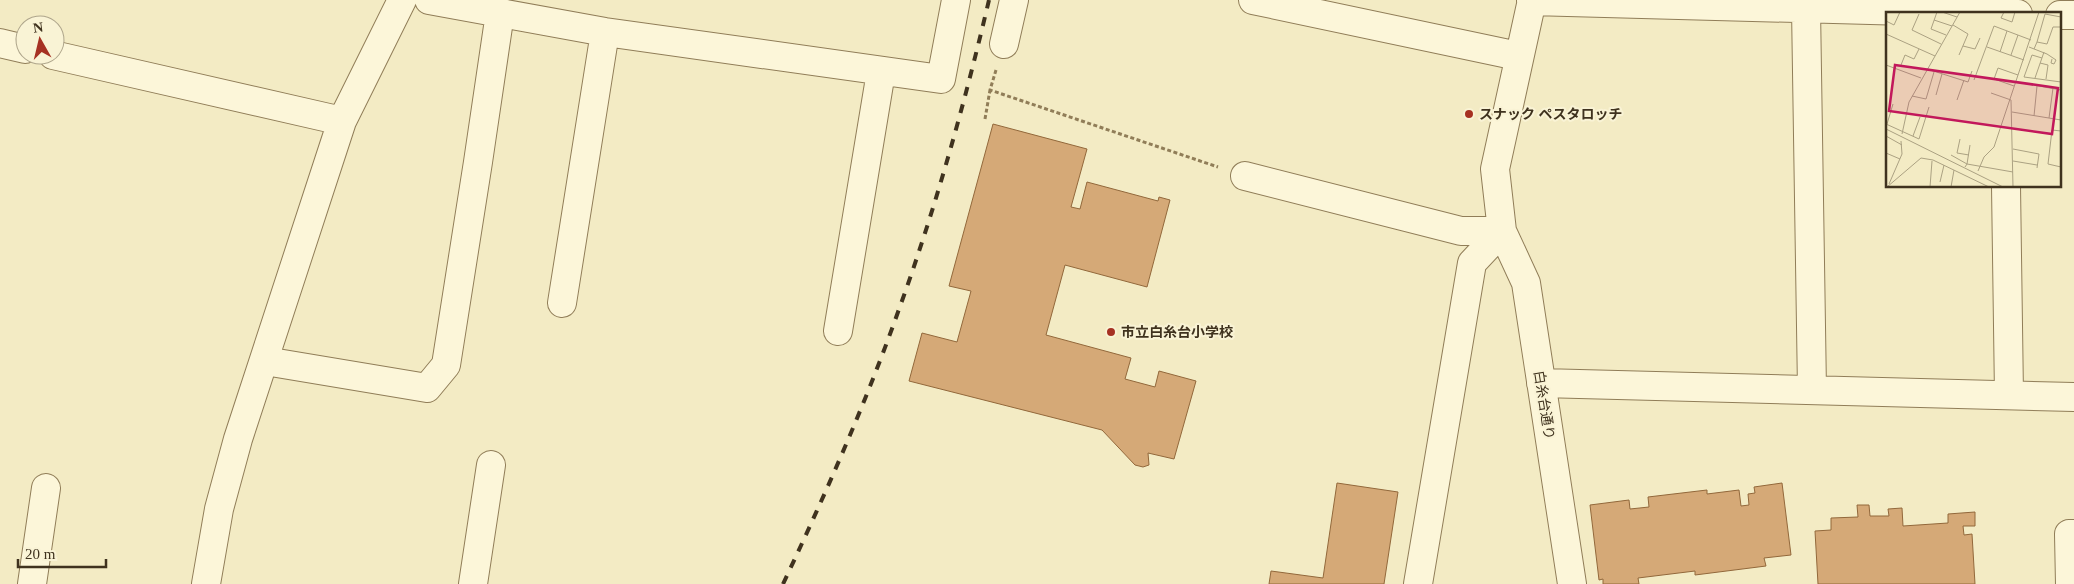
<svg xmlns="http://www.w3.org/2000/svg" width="2074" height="584" font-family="'Times New Roman','Noto Sans JP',serif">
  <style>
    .building { fill: #d5a977; stroke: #92683b }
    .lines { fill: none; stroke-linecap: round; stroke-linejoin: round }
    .minor-casing { stroke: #907d58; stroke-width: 30 }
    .path { stroke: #907d58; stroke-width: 3; stroke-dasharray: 4 2.5; stroke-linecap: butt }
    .minor { stroke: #fcf6d9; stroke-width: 28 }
    .rail { stroke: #3f321e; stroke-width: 4; stroke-dasharray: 9 9; stroke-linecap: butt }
    .poi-dot { fill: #a63122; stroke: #f9f3d5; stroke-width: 2 }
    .labels { text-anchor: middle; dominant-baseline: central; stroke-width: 4; stroke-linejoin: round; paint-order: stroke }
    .poi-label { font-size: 14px; font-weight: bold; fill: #3f321e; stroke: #f9f3d5; text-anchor: start }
    .street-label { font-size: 14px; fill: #3f321e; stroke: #f9f3d5 }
    .inset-road { fill: none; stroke: #aba182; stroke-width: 1 }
    .view { fill: #c2185b; fill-opacity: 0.15; stroke: #c2185b; stroke-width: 2.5 }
    .inset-edge { fill: none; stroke: #3f321e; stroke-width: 2.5 }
  </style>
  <rect width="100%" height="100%" fill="#f3ebc4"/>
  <path class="building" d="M993,124l94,25 -16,58 9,2 7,-27 71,19 1,-4 11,3 -23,87 -82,-22 -19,70 85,23 -6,21 30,8 4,-16 37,10 -22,78 -26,-6 1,12 -6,2 -8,-2 -33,-35 -193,-49 13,-48 35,9 14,-51 -22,-5z
    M1337,483l61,9 -14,92h-115l2,-13 52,7z
    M1782,483l9,72 -27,3 2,8 -71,9v-4l-57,7 1,6h-36v-5l-4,1 -9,-75 39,-5 1,9 19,-2 -1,-10 59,-7v4l32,-4 2,16 8,-1 -1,-11 7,-1 -1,-6z
    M1857,505h12l1,11h19l-1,-7 14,-1 1,18 45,-3v-9l27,-2v14h-12l1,9 8,-1 3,50h-157l-3,-53 16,-1v-12l27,-1z"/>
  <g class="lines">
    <g class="minor-casing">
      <path id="minor" d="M429,0l176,32 336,47 15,-79
        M1253,0l265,56
        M1532,0l-37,169 7,62 24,52 46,301
        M1531,1l487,13
        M1806,8l6,382
        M2060,15h14
        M0,43l25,6
        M1004,44l10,-44
        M53,55l289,66
        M1245,176l216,55h41
        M2006,186l3,209
        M562,303l43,-271
        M838,331l43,-259
        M265,361l162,27 19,-23 32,-203 22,-149
        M1541,383l533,14
        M32,584l14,-96
        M206,584l13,-75 19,-70 104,-318 60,-121
        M473,584l18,-119
        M1418,584l54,-321 30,-32
        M2070,584l-1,-50h5"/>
    </g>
    <path class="path" d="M996,70l-6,20 228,77
      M985,119l5,-29"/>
    <use href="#minor" class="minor"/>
    <path class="rail" d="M783,584c42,-89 82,-179 115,-272 37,-102 66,-206 91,-312"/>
  </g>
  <g class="poi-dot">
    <circle cx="1469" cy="114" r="5"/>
    <circle cx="1111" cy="332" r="5"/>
  </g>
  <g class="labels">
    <g class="poi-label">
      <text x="1479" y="114">スナック ペスタロッチ</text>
      <text x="1121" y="332">市立白糸台小学校</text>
    </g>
    <g class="street-label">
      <text transform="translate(1544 405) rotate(81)">白糸台通り</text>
    </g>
  </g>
  <g transform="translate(1886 12)">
    <rect width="175" height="175" fill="#f3ebc4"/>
    <path class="inset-road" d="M51,0l-6,17 15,6M56,0l15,5M118,0l-3,6 11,4 3,-10M33,2l-7,16 29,14M48,8l18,6M0,9l8,4 6,-13M67,13l15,9 -9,21M0,22l49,22M175,28v20M151,30l8,-28 16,3M77,34l12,3 5,-11M101,35l37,13M143,35l18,7 9,6 -2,4 -3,-1 1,-4M148,37l3,-7 10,2 6,-17h8M114,40l7,-21M125,43l7,-20M156,46l-10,-3 -8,22 37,5M154,51l8,2 -2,14M0,53l35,13M15,53l4,-10 9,4 5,-10M41,57l41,13 4,-11M149,66l9,-26M88,68l20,-54 37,14M130,70l45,8M128,74l-20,-7 4,-11 20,7M105,81l20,7M50,83l6,-21M26,84l14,3 8,-27M71,88l7,-20M125,88l2,87M126,100l49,8M148,104l3,-30M163,106l4,-30M0,112l33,15 10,-32M1,112l6,-20M0,117l117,58M175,119l-9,-1 -4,34 13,3M16,122l7,-32 51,-90M0,124l16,9M27,124l7,-19M74,127l-3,14 12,2M127,137l26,5 -2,14M0,141l14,6M65,143l16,9 3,-19M127,149l24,4M79,155l2,-3 46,8M92,159l6,-14 10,-10 45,-135M54,170l4,-17M3,172l13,-30 -1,-13M1,175l34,-29 12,2 56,27M44,175l2,-26M65,175l3,-17"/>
    <path class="view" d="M9,53l163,23 -6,46 -163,-23z"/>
    <rect width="175" height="175" class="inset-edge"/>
  </g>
  <g transform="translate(40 40) rotate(352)"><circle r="24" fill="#f9f3d5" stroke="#afa68c"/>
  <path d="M0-4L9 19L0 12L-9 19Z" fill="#a63122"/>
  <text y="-8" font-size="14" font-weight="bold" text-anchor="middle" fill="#3f321e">N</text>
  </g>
  <path d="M18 559v8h88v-8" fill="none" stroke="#3f321e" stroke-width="2.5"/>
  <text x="25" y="559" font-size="15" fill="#3f321e" stroke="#f9f3d5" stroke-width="4" paint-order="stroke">20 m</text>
</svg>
